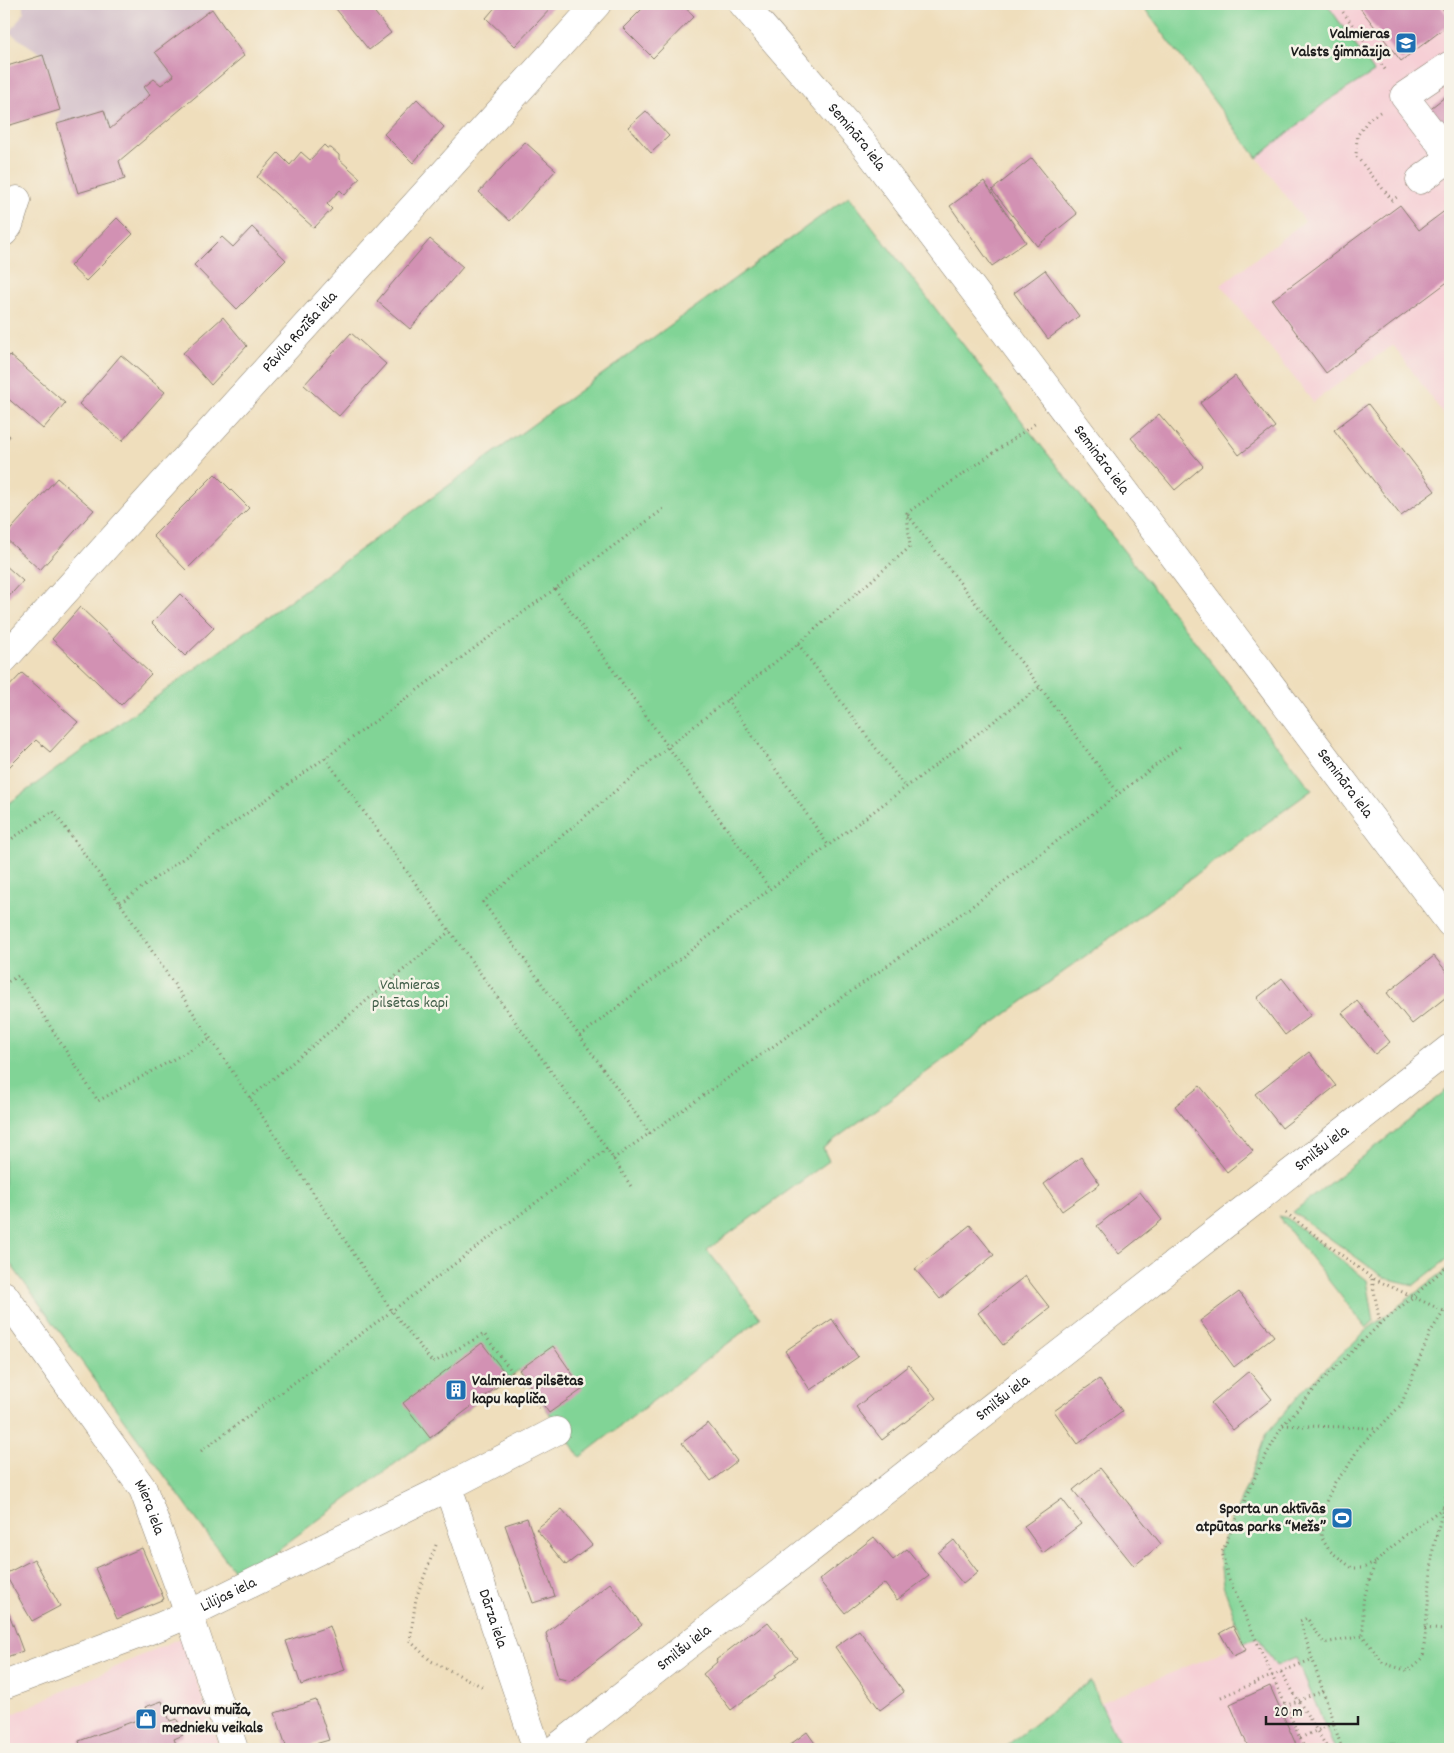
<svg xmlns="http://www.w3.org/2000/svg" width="1454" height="1753" font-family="Dekko,sans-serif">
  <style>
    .built { fill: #f6cfd5 }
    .industrial { fill: #d1bdc8 }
    .green { fill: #81d496; stroke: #4e7859 }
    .building { fill: #d291b3 }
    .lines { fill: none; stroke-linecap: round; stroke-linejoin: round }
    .minor-casing { stroke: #867d6c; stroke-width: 29 }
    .path { stroke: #867d6c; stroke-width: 3; stroke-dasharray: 1 4; stroke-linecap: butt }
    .minor { stroke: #fff; stroke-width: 28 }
    .labels { text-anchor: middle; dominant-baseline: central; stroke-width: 5; stroke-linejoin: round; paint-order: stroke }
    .poi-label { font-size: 16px; font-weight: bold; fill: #1c1c1c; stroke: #f7f3e8; text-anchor: end }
    .street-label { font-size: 16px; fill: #1c1c1c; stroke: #f7f3e8 }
    .park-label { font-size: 16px; fill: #3f5c47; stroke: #f7f3e8 }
  </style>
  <rect width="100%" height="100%" fill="#f7f3e8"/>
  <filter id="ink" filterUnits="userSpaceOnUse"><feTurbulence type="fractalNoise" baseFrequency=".02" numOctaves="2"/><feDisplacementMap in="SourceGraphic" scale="10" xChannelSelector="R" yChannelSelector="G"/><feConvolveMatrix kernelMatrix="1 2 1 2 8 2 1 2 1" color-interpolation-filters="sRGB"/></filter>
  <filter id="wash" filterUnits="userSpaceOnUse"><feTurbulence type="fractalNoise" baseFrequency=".0096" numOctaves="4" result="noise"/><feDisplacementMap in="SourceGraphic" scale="20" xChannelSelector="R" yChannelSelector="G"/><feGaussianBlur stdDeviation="1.12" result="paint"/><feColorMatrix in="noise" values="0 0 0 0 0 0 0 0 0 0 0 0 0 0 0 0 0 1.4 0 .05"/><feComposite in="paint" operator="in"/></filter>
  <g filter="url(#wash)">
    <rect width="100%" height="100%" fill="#efdebc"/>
    <path class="built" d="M1141,4h309v419l-57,-78 -80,57 -92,-117 84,-64z
      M1283,1626l52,123h-213l-22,-46z
      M182,1637l38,112h-216v-31z"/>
    <path class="industrial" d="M22,4h193l-3,5 32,47 -125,105 6,18 -47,14 -21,-69 3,-14 -17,-55 -33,-22 14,-21z"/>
    <path class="green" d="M1141,4h186l47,68 -48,30 -69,56z
      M849,196l179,233 284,361 -489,358 6,13 -122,89 54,68 -181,139 -61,-87 -89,68 -191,140 -235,-323v-448z
      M1450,1088v169l-36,28 -29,-7 -92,-66z
      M1278,1216l9,2 80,62 7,41 -8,7z
      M1450,1267v482h-115l-39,-91 -20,8 -18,-29 -14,6 -21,-58 -4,-34 28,-66 19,-51 40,-47 62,-58z
      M1090,1681l32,68h-120z"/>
    <g id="blocks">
      <path class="building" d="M332,4h36l23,29 -22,17z
        M498,4h57l-40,42 -29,-28z
        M647,4h34l13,12 -41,42 -30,-30z
        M1357,4h82l11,15v5l-49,37z
        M212,9l32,47 -125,105 6,18 -47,14 -21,-69 47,-14 6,19 40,-34 -6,-8 10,-8 7,6 13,-9 -19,-24z
        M43,55l17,55 -53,16 -3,-10v-49z
        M1450,93v54l-27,-33z
        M417,99l27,28 -31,36 -29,-29z
        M646,111l23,25 -18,17 -23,-26z
        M525,142l31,28 -46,51 -31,-29z
        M324,145l3,3h4l8,7v4l21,19 -15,17 -5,-5 -13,14 5,5 -18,19 -57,-51 21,-24 12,12 11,-13 9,8z
        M1032,158l45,56 -40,32 -45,-56z
        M984,181l42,61 -34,24 -42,-60z
        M1400,205l19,25 31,-23v73l-124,93 -54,-73z
        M117,218l16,16 -47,47 -16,-15z
        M252,227l34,33 -49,49 -43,-44 28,-28 11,10z
        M430,239l33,28 -53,62 -33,-28z
        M1045,270l34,46 -31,23 -34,-46z
        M223,317l24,29 -36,39 -28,-32z
        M351,333l35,31 -47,52 -35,-31z
        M10,355l55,48 -22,26 -39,-34v-33z
        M121,355l44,37 -43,49 -43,-37z
        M1235,376l40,51 -36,28 -39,-52z
        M1368,404l67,87 -34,25 -67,-86z
        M1159,414l44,52 -28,24 -44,-52z
        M4,431l6,5 -6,8z
        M215,474l34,34 -63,62 -33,-34z
        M57,478l37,32 -54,60 -36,-33z
        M4,564l19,17 -19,21z
        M180,594l34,34 -29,28 -33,-33z
        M80,607l71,67 -30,31 -69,-66z
        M22,673l56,49 -28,30 -14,-12 -32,32v-80z
        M1434,956l16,20v18l-38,30 -25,-31z
        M1282,978l29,37 -26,20 -28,-37z
        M1357,1001l33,41 -15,12 -33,-41z
        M1309,1052l27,34 -54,42 -27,-34z
        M1200,1086l53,65 -26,21 -52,-66z
        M1081,1157l19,27 -38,27 -18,-27z
        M1140,1192l22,28 -43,34 -22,-28z
        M970,1225l24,30 -54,44 -25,-30z
        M1025,1276l25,32 -47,37 -25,-32z
        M1239,1292l35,44 -40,31 -34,-46z
        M832,1319l26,38 -48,33 -25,-39z
        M482,1343l27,35 -79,60 -27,-35z
        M553,1346l30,43 -34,24 -30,-43z
        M909,1365l27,33 -54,42 -26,-33z
        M1249,1371l23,28 -39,31 -22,-27z
        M1099,1379l23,32 -44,33 -24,-33z
        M708,1423l29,38 -26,20 -29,-38z
        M1100,1468l61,76 -27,22 -61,-76z
        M1062,1499l19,25 -38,29 -19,-27z
        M562,1509l30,36 -26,20 -30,-36z
        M527,1518l28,78 -22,7 -28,-78z
        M874,1537l19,23 14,-11 22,27 -32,24 -13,-17 -39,30 -26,-33z
        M954,1540l24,32 -15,12 -25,-31z
        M142,1548l22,51 -47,20 -22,-51z
        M34,1559l26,47 -28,15 -27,-47z
        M610,1583l32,42 -72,56 -12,-3 -12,-45z
        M8,1611l15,40 -19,7v-45z
        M768,1622l29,36 -22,17 1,2 -45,33 -28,-36 14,-12 -1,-2 36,-28 2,1z
        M330,1626l15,44 -44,15 -15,-44z
        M1233,1626l13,24 -13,6 -13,-23z
        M859,1630l45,62 -24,18 -45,-63z
        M1270,1686l28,63h-49l-19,-45z
        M316,1700l13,40 -31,9h-11l-12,-36z
        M162,1701l8,20 7,-2 6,16 -9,4 4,10h-103l6,-2 -2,-6 69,-25 -3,-9z
        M807,1732l12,17h-35z"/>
    </g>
  </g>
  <g filter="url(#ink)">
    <use href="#blocks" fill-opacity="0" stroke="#867d6c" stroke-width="1"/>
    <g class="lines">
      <g class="minor-casing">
        <g id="minor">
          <path id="s1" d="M743,4l119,138 588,781"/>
          <path d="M1450,65l-46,31 46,60"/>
          <path d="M1420,180l30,-22"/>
          <path d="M4,232l5,-7 8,-25"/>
          <path id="s2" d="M4,659l593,-655"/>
          <path id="s3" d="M4,1295l139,194 46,125 45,135"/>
          <path id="s4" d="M448,1487l89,262"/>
          <path id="s5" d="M4,1685l157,-59 28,-12 259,-127 108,-56"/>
          <path id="s6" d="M555,1749l895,-701"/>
        </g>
      </g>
      <path class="path" d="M1337,4l50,68
        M1380,112l-11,7 -12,17 -1,20 36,44 5,-3
        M908,515l132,172 79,107
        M555,589l215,300
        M798,644l107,143
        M727,699l101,146
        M325,758l282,391 25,39
        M4,844l49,-33 67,92 272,408 41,52 51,-29 55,74
        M120,903l205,-145 340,-250
        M4,984l14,-8 80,125 112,-62
        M580,1036l190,-147 270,-202
        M250,1098l200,-167
        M650,1134l-167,-232 186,-156 129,-102 112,-97 -3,-34 129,-90
        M613,1159l362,-255 207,-159
        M1286,1213l86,65 72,33
        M1372,1279l8,45
        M1283,1425c32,2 63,1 95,4
        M201,1451l191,-140 215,-162
        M1443,1508l-39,28 -29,27 -12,38v35l20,27 25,8 15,-13 10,-108 17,-71
        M436,1545l-20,53 -6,43 21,20 54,27
        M1375,1563l-12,5h-11l-23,-18 -8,-13 4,-33 10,-22 12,-14 12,-21 19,-18 23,-24 29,-72 14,-22 6,-2
        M1425,1628l18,2
        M1281,1672l32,-13
        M1221,1697l60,-25 47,77
        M1285,1706l38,-15
        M1300,1738l34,-15
        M1305,1749l-77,-172 -6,-25 38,-86 23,-41 38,-43 59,-58 33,-27 37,-34
        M1342,1749l-42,-128 7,-3 17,25 39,-7"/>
      <use href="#minor" class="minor"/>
    </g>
  </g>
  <defs>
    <g id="school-square" transform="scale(1.125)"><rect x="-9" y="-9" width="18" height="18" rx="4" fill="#1f6fb2" stroke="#f7f3e8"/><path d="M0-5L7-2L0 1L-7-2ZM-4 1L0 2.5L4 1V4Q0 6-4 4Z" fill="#fff"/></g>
    <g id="building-square" transform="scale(1.125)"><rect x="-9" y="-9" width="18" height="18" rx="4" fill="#1f6fb2" stroke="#f7f3e8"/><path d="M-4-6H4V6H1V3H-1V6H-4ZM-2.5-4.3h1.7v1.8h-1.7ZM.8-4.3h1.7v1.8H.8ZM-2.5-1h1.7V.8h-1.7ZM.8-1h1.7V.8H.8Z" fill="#fff"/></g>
    <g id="stadium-square" transform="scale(1.125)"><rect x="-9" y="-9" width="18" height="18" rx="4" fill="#1f6fb2" stroke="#f7f3e8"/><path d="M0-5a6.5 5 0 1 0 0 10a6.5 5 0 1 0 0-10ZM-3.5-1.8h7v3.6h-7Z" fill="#fff"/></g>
    <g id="shop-square" transform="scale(1.125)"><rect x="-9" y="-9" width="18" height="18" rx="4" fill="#1f6fb2" stroke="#f7f3e8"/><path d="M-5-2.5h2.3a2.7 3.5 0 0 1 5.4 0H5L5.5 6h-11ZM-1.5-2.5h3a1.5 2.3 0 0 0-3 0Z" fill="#fff"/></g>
  </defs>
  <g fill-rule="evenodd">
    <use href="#school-square" x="1406" y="43"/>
    <use href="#building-square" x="456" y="1390"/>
    <use href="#stadium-square" x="1342" y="1518"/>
    <use href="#shop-square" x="146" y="1719"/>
  </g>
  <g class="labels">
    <g class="poi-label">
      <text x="1390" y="34">Valmieras<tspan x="1390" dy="18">Valsts ģimnāzija</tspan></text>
      <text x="472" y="1381" text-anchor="start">Valmieras pilsētas<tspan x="472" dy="18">kapu kapliča</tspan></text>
      <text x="1326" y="1509">Sporta un aktīvās<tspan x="1326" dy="18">atpūtas parks “Mežs”</tspan></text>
      <text x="162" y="1710" text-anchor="start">Purnavu muiža,<tspan x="162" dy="18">mednieku veikals</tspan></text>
    </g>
    <g class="street-label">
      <text stroke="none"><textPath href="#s1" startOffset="175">Semināra iela</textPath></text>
      <text stroke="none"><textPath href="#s2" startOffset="441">Pāvila Rozīša iela</textPath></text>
      <text stroke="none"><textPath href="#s1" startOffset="580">Semināra iela</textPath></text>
      <text stroke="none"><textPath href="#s1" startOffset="985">Semināra iela</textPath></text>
      <text stroke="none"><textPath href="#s6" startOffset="974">Smilšu iela</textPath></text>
      <text stroke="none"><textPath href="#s6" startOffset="569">Smilšu iela</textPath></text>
      <text stroke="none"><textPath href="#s3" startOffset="258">Miera iela</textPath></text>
      <text stroke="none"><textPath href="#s5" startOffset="242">Lilijas iela</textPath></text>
      <text stroke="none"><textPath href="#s4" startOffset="139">Dārza iela</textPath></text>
      <text stroke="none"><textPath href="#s6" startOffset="164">Smilšu iela</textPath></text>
    </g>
    <g class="park-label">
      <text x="410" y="985">Valmieras<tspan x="410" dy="18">pilsētas kapi</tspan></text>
    </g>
  </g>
  <rect width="1454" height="1753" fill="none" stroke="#f7f3e8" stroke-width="20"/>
  <path d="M1266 1716v8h92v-8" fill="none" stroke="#1c1c1c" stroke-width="2.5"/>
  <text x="1274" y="1716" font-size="15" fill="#1c1c1c" stroke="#f7f3e8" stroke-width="4" paint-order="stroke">20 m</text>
</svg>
